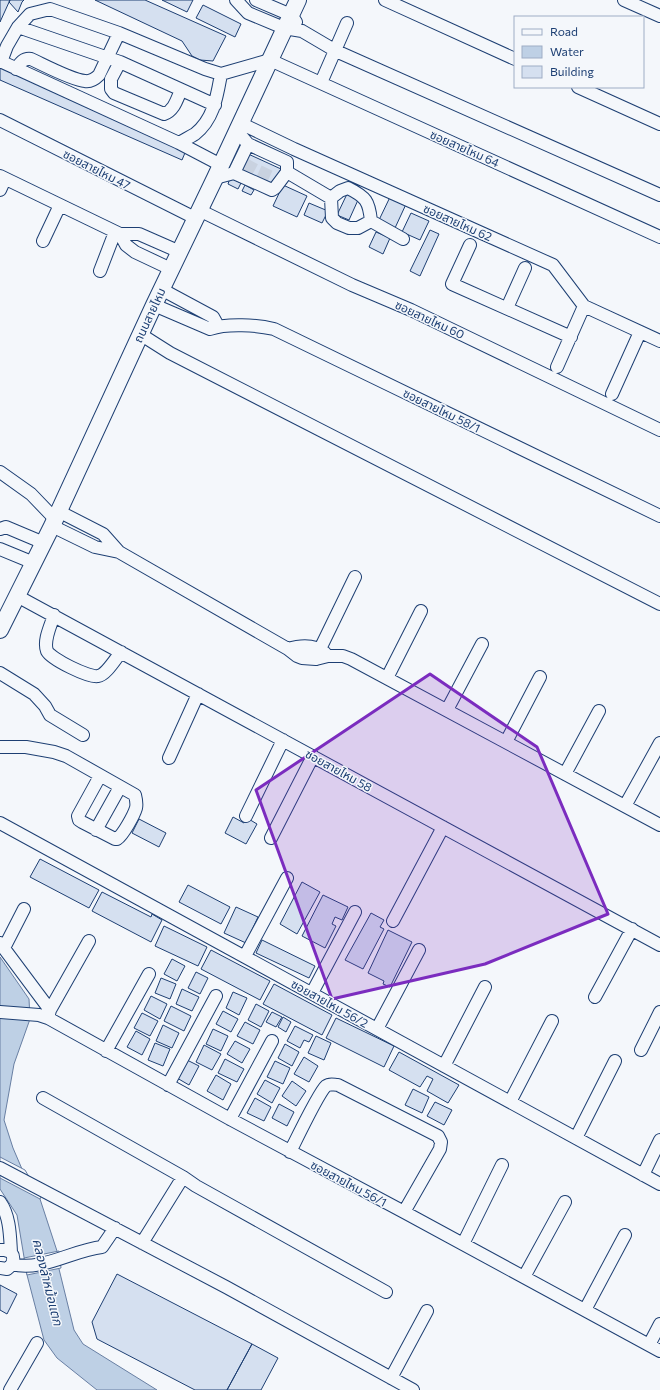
<svg xmlns="http://www.w3.org/2000/svg" width="660" height="1390" font-family="Commissioner,'Noto Sans Thai',sans-serif">
  <style>
    .water { fill: #bed0e5; stroke: #687fa3 }
    .pier { fill: #f4f7fb; stroke: #687fa3 }
    .building { fill: #d5e0f0; stroke: #1d3f73 }
    .lines { fill: none; stroke-linecap: round; stroke-linejoin: round }
    .minor-tunnel { stroke: #c9d2e0; stroke-width: 12; stroke-dasharray: 12 6; stroke-linecap: butt }
    .minor-casing { stroke: #1d3f73; stroke-width: 14 }
    .major-casing { stroke: #1d3f73; stroke-width: 18 }
    .minor { stroke: #f4f7fb; stroke-width: 12 }
    .major { stroke: #f4f7fb; stroke-width: 16 }
    .marked { fill: #7b2cbf; fill-opacity: 0.2; stroke: #7b2cbf; stroke-width: 3; stroke-linejoin: round }
    .labels { text-anchor: middle; dominant-baseline: central; stroke-width: 3; stroke-linejoin: round; paint-order: stroke }
    .street-label { font-size: 12px; fill: #1d3f73; stroke: #f4f7fb }
    .water-label { font-size: 13px; font-style: italic; fill: #1d3f73; stroke: #f4f7fb }
  </style>
  <rect width="100%" height="100%" fill="#f4f7fb"/>
  <path class="water" d="M0,957l29,42 1,20 -16,45 -10,56 9,28 9,21 18,30 17,52 2,18 15,61 9,14 74,46h-60l-40,-32 -13,-18 -17,-65 -10,-60 -17,-26z"/>
  <path class="pier" d="M0,1157l25,13 16,27 -1,2 -40,-21z
    M59,1251l2,17 -34,7 -3,-17z"/>
  <path class="building" d="M0,0h10l-10,22z
    M10,0h14l-2,2 -4,10 -9,-10z
    M95,0h50l81,36 -13,25 -13,-1 -8,-4 -10,-15z
    M162,0h31l-6,12z
    M203,5l38,19 -6,13 -39,-19z
    M0,67l187,81 -5,12 -182,-80z
    M246,153l35,16 -8,16 -34,-16z
    M230,178l11,5 -3,6 -10,-5z
    M245,185l9,5 -3,5 -9,-4z
    M283,185l24,11 -10,21 -24,-11z
    M347,194l11,6 -9,20 -12,-5z
    M391,195l16,7 -12,26 -16,-8z
    M309,203l19,8 -6,12 -18,-8z
    M411,213l18,8 -9,19 -18,-8z
    M430,230l9,4 -19,42 -10,-5z
    M376,232l14,6 -7,16 -14,-7z
    M233,817l11,6 3,-5 10,6 -11,20 -21,-11z
    M139,819l27,14 -7,14 -27,-14z
    M40,859l59,31 -10,18 -59,-31z
    M302,882l18,10 -23,42 -17,-10z
    M188,885l42,22 -9,17 -42,-22z
    M102,892l49,25 1,-3 10,6 -11,22 -59,-31z
    M323,895l25,12 -6,13 -7,-3 -3,7 4,2 -11,22 -23,-12z
    M236,907l22,10 -12,26 -22,-10z
    M371,913l13,7 -4,7 4,2 -21,40 -18,-9z
    M164,926l43,21 -9,19 -43,-20z
    M388,930l24,12 -22,45 -7,-3 1,-3 -16,-8z
    M262,940l53,26 -6,12 -53,-25z
    M211,950l59,31 -10,19 -59,-31z
    M172,959l13,7 -8,15 -13,-7z
    M196,972l12,6 -8,16 -12,-6z
    M161,978l15,6 -6,15 -15,-6z
    M274,984l58,31 -10,20 -59,-31z
    M182,989l17,8 -7,14 -16,-7z
    M233,992l14,6 -8,17 -13,-7z
    M151,996l16,8 -7,15 -16,-9z
    M256,1004l13,7 -8,16 -13,-7z
    M171,1006l20,10 -7,15 -20,-10z
    M223,1011l15,8 -7,13 -15,-8z
    M272,1012l10,5 -6,10 -10,-5z
    M142,1013l16,8 -8,15 -16,-8z
    M283,1017l8,5 -5,10 -8,-5z
    M336,1018l58,28 -10,21 -58,-29z
    M245,1022l15,8 -7,14 -16,-8z
    M163,1025l16,8 -7,15 -16,-7z
    M295,1026l18,9 -4,7 -5,-2 -4,8 -13,-7z
    M213,1029l15,7 -7,15 -15,-7z
    M136,1031l14,8 -8,16 -15,-8z
    M316,1036l15,7 -7,17 -16,-7z
    M235,1041l15,8 -8,14 -15,-9z
    M155,1043l15,6 -7,17 -15,-6z
    M285,1044l14,8 -7,14 -14,-8z
    M204,1045l17,9 -9,16 -16,-8z
    M399,1052l60,33 -11,18 -21,-12 6,-12 -6,-3 -7,11 -31,-17z
    M304,1057l14,9 -9,16 -15,-8z
    M225,1059l19,10 -7,13 -19,-9z
    M187,1060l12,6 -10,19 -12,-7z
    M275,1061l15,7 -7,16 -16,-7z
    M216,1075l15,9 -8,16 -16,-9z
    M265,1080l15,8 -8,15 -15,-9z
    M292,1081l14,10 -10,15 -14,-10z
    M413,1089l16,8 -7,16 -17,-8z
    M255,1098l16,9 -7,14 -17,-8z
    M435,1102l17,8 -8,15 -17,-9z
    M279,1104l15,8 -7,14 -15,-8z
    M117,1274l135,70 -25,46h-32l-98,-51 -5,-17z
    M0,1285l17,9 -10,20 -7,-4z
    M252,1344l26,14 -17,32h-34z"/>
  <g class="lines">
    <path class="minor-tunnel" d="M247,172l8,-15
      M262,179l7,-15"/>
    <g class="minor-casing">
      <path id="minor" d="M236,0l12,13 36,15 18,3 34,20 324,144
        M256,0l35,15 5,7
        M385,0l130,59
        M624,0l36,16
        M18,27l102,35 95,43
        M0,61l179,82 42,22
        M1,62l6,-16 11,-19 12,-13 20,-5 69,24 86,36 16,5 49,-14 390,177
        M120,62l-9,17v10l3,4 50,21c10,-3 13,-15 17,-24
        M16,69c4,-6 7,-11 15,-10 13,6 41,21 54,22 6,1 10,-2 14,-6l20,-42
        M323,78l24,-55
        M578,87l82,37
        M0,120l195,98
        M240,123l54,26 259,116 31,41 76,35
        M179,143c5,-3 11,-6 16,-9 19,-15 22,-38 26,-60
        M287,172l44,26
        M234,173l14,-29
        M0,176l120,58 6,11 9,7 36,17
        M215,178l19,-5 38,17 3,-2 12,-16v-10l-39,-18 -11,-13
        M348,188c18,9 21,13 23,33l-13,7h-9l-12,-5 -5,-5 -1,-20 9,-7z
        M0,190l5,-11
        M199,210l153,75 59,25 249,120
        M371,221l32,18
        M120,234h19l41,18
        M43,241l17,-36
        M470,245l-18,39 119,53
        M100,271l15,-39
        M161,289l52,28 5,9
        M154,305l56,24c17,-6 47,-4 64,0l386,187
        M507,308l18,-40
        M140,334l30,19 490,251
        M557,367l27,-61
        M612,394l28,-62
        M0,472l31,22 24,25
        M58,511l45,23 16,18 169,97 9,7 5,2 14,1 12,-3h15l8,3 309,166
        M52,526l43,21 24,5
        M0,529l6,-2 38,16
        M0,549l34,14
        M17,596l643,349
        M54,615c-3,10 -11,25 -7,36 4,8 42,27 51,25 8,-1 18,-18 23,-24
        M288,649c13,-4 26,-5 37,4
        M316,659l4,-10 35,-72
        M0,673l34,21 11,12 5,9 33,20
        M387,678l34,-67
        M447,710l35,-66
        M506,742l34,-65
        M0,747h26l28,5 12,4 69,39c1,4 2,9 1,13 -2,7 -13,27 -19,31h-2l-33,-17 -3,-2 -1,-4 22,-40
        M169,758l29,-64
        M565,774l34,-63
        M625,806l35,-63
        M246,816l37,-76
        M0,823l660,361
        M96,830l24,-43
        M271,838l42,-82
        M393,921l50,-94
        M0,943l50,67
        M4,948l20,-39
        M245,956l42,-78
        M312,993l43,-81
        M595,997l37,-68
        M0,1012l39,3 9,3 182,101 174,93 256,139
        M48,1018l2,-8 39,-69
        M377,1029l42,-79
        M641,1050l19,-38
        M106,1051l43,-77
        M444,1066l41,-79
        M168,1085l48,-89
        M43,1098l140,79
        M510,1102l42,-81
        M230,1119l42,-78
        M576,1138l39,-77
        M290,1152c6,-12 29,-60 36,-66 4,-3 8,-1 12,-1l100,51 3,6 -1,7 -36,63
        M0,1168l226,119 187,103
        M643,1175l17,-35
        M0,1202c10,14 10,34 11,50
        M142,1243l41,-66 13,9 190,106
        M463,1244l39,-79
        M0,1250h5l6,2c4,6 3,12 -4,17l-7,-1
        M12,1264c29,8 61,-14 90,-17l13,-19
        M524,1277l41,-75
        M585,1310l40,-75
        M649,1345l11,-21
        M391,1378l36,-67
        M10,1390l27,-47"/>
    </g>
    <g class="major-casing">
      <path id="major" d="M0,630l52,-104 102,-221 61,-127 83,-178"/>
    </g>
    <use href="#minor" class="minor"/>
    <use href="#major" class="major"/>
  </g>
  <path class="marked" d="M430,674l107,73 71,167 -123,50 -153,35 -76,-209z"/>
  <g class="labels">
    <g class="street-label">
      <text transform="translate(465 148) rotate(24)">ซอยสายไหม 64</text>
      <text transform="translate(97 169) rotate(27)">ซอยสายไหม 47</text>
      <text transform="translate(458 222) rotate(24)">ซอยสายไหม 62</text>
      <text transform="translate(149 315) rotate(-65)">ถนนสายไหม</text>
      <text transform="translate(430 319) rotate(25)">ซอยสายไหม 60</text>
      <text transform="translate(442 410) rotate(26)">ซอยสายไหม 58/1</text>
      <text transform="translate(339 770) rotate(29)">ซอยสายไหม 58</text>
      <text transform="translate(330 1003) rotate(29)">ซอยสายไหม 56/2</text>
      <text transform="translate(349 1183) rotate(28)">ซอยสายไหม 56/1</text>
    </g>
    <g class="water-label">
      <text transform="translate(48 1282) rotate(76)">คลองลำหม้อแตก</text>
    </g>
  </g>
  <rect x="514" y="16" width="130" height="72" fill="#f4f7fb" stroke="#9eadc5"/>
  <rect x="522" y="29" width="20" height="6" fill="#f4f7fb" stroke="#9eadc5"/>
  <text x="550" y="36" font-size="12" fill="#1d3f73">Road</text>
  <rect x="522" y="46" width="20" height="12" fill="#bed0e5" stroke="#9eadc5"/>
  <text x="550" y="56" font-size="12" fill="#1d3f73">Water</text>
  <rect x="522" y="66" width="20" height="12" fill="#d5e0f0" stroke="#9eadc5"/>
  <text x="550" y="76" font-size="12" fill="#1d3f73">Building</text>
</svg>
